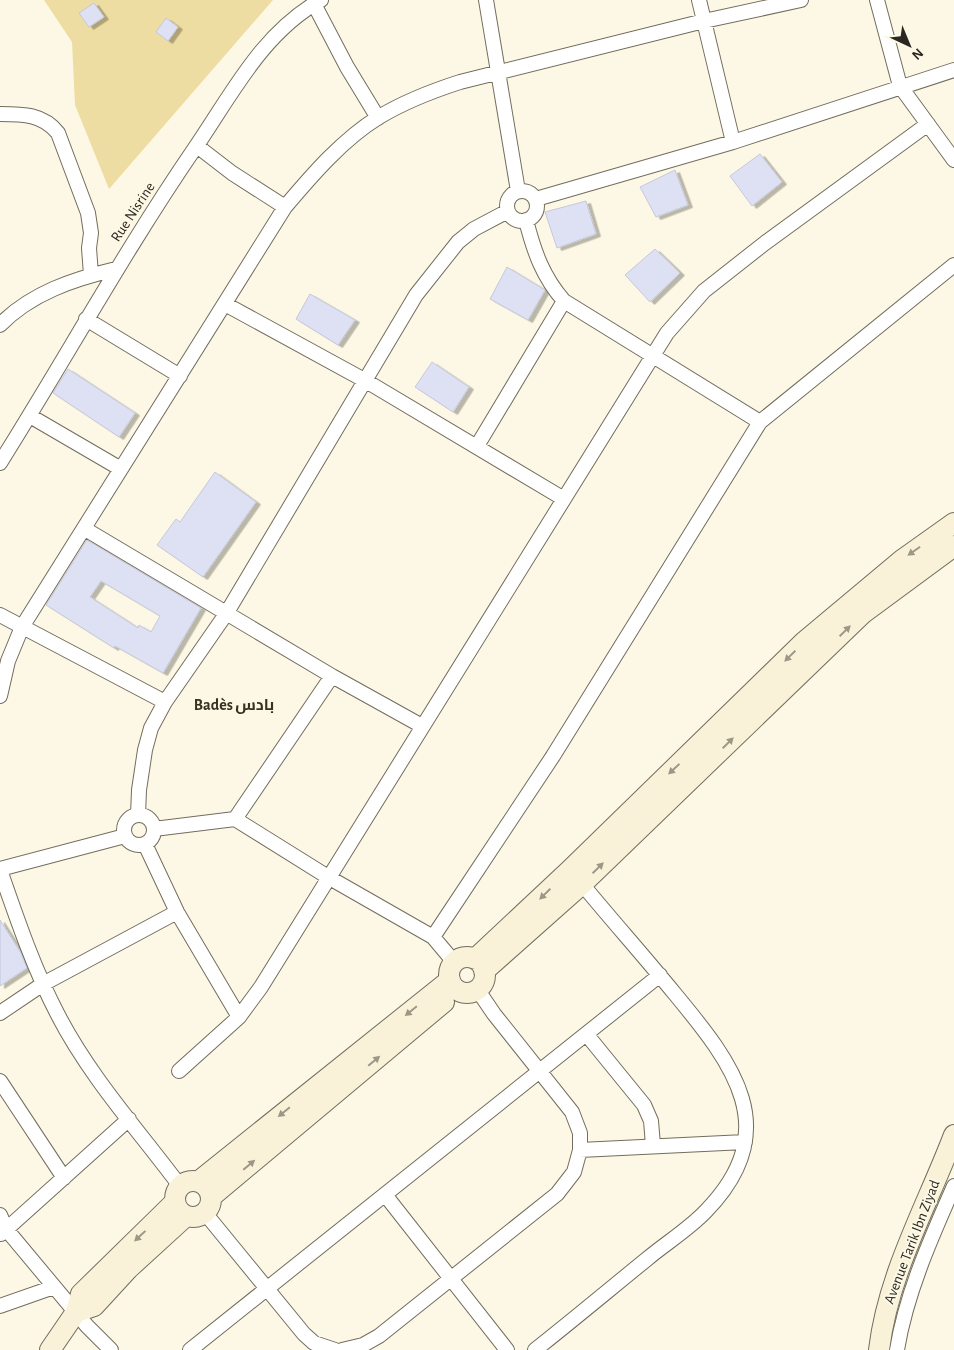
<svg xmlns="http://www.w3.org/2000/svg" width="954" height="1350" font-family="'Alegreya Sans',Cairo,sans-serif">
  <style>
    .green { fill: #eedda2 }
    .building { fill: #dee1f3; stroke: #c4c8da; fill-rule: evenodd; filter: url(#shadow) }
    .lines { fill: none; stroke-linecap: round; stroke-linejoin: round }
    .street-casing { stroke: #726d5d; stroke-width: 16 }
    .secondary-casing { stroke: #726d5d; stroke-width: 22 }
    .street { stroke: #fff; stroke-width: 14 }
    .secondary { stroke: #f9f2d9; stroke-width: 20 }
    .oneway { fill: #9c9786 }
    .labels { text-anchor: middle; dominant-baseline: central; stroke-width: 4; stroke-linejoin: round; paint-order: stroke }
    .street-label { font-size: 15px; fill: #2a2821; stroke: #fdf8e5 }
    .neighbourhood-label { font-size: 16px; font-weight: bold; fill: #363223; stroke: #fdf8e5 }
  </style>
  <defs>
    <filter id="shadow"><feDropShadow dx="4.5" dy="2.5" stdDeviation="0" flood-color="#0004"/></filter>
  </defs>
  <rect width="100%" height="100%" fill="#fdf8e5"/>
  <path class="green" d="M44,0h229l-164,189 -34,-84 -3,-63z"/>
  <path class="building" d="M94,3l10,14 -15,10 -10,-14z
    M166,18l12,9 -10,14 -12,-9z
    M760,154l22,28 -30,24 -22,-30z
    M675,170l13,35 -32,12 -16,-30z
    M586,201l10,33 -39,14 -12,-36z
    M655,249l25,24 -30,29 -25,-27z
    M507,267l38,23 -17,30 -38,-21z
    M310,294l45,26 -17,25 -42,-26z
    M432,362l37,25 -16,25 -38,-25z
    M68,369l67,44 -16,24 -66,-44z
    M215,472l41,30 -53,75 -46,-32 19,-26 4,3z
    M87,540l114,68 -38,65 -48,-27 -1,2 -68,-43zM101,581l59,35 -9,16 -12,-7 -1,3 -48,-31z
    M0,920l21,33 6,15 -27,18z"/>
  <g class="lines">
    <g class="street-casing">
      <path id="street" d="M486,0l32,191
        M699,0l34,142
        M877,0l23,86 54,74
        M314,4l33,63 31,51
        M0,114c23,0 43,0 58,19l30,80 3,20 -2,15 2,27
        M197,146l35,27 53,34
        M507 206a15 15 0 1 1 30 0a15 15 0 1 1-30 0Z
        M536,199l197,-57 221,-72
        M526,220c8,32 17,57 38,81l196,121
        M225,304l141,77 198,118
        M86,319l94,57
        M0,325c31,-32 74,-46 116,-56
        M30,416l91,53
        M477,446l87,-145
        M0,463c66,-105 125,-213 195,-315 37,-54 67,-115 126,-148
        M85,529l247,147 90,50
        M0,615l165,87
        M0,696l8,-35 14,-34 263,-420c27,-32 58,-68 94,-90 25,-15 53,-26 81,-35l244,-61 97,-21
        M138,815l1,-25 6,-40 6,-22 14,-26 61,-88 190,-319 42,-53 16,-13 34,-18
        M124 830a15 15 0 1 1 30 0a15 15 0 1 1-30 0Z
        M235,819l97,-143
        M154,829l81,-10 93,58 105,60 21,25
        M145,844l32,68 62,105
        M0,869l125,-33
        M0,870c17,49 34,99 58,145 32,62 81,116 122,171
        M433,937l120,-181 207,-334 194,-157
        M477,989l17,25 78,98 8,21v17l165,-8
        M0,1013l43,-29 134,-72
        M587,1035l57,70 7,16 2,24
        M179,1071l60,-54 22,-30 406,-654 37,-42 61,-48 163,-119
        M0,1081l64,97
        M386,1196l121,154
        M205,1213l99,121 10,9 21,7
        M0,1215l6,14 81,97 24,24
        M1,1234l128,-115
        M0,1306l54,-19
        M190,1350l470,-375
        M342,1350l21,-5 16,-9 178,-142 17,-22 6,-22
        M535,1350c38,-30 75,-61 112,-91 19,-16 42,-30 59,-48 79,-81 27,-147 -31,-217 -32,-39 -66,-77 -98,-116
        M897,1350c9,-56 34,-112 57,-164"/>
    </g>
    <g class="secondary-casing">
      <path id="secondary" d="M449 975a18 18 0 1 1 36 0a18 18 0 1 1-36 0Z
        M475,959l95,-89 234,-228 98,-82 52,-37
        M484,971l98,-87 280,-270 92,-68
        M175 1199a18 18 0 1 1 36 0a18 18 0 1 1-36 0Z
        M199,1181l251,-201
        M212,1196l232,-194
        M76,1312l18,-6 34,-37 58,-53
        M50,1350l26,-38 5,-18 94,-92
        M879,1350c9,-76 48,-144 75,-215"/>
    </g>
    <use href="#street" class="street"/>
    <use href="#secondary" class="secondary"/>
  </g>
  <defs><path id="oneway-solid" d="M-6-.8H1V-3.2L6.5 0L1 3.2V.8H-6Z" transform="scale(1.25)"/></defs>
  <g class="oneway">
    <use href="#oneway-solid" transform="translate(914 551) rotate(145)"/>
    <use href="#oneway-solid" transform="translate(845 631) rotate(-44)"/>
    <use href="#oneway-solid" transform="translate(790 656) rotate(136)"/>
    <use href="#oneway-solid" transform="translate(728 743) rotate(-45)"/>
    <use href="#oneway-solid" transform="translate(674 769) rotate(137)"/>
    <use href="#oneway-solid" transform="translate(598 868) rotate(-44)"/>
    <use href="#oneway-solid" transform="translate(545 894) rotate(136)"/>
    <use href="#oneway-solid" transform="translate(411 1011) rotate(141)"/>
    <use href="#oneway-solid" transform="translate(374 1061) rotate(-40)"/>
    <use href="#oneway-solid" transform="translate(284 1112) rotate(141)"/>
    <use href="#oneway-solid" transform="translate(249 1165) rotate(-40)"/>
    <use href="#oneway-solid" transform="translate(140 1236) rotate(137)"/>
  </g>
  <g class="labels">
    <g class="street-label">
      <text transform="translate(133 212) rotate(-57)">Rue Nisrine</text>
      <text transform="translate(912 1242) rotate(-69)">Avenue Tarik Ibn Ziyad</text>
    </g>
    <g class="neighbourhood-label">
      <text x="234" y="705">Badès بادس</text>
    </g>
  </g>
  <g transform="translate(909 45) rotate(136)" stroke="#fdf8e5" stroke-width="4" paint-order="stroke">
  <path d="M0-4L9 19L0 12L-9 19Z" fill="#2a2821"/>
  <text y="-8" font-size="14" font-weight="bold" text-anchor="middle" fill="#2a2821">N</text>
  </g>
</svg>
